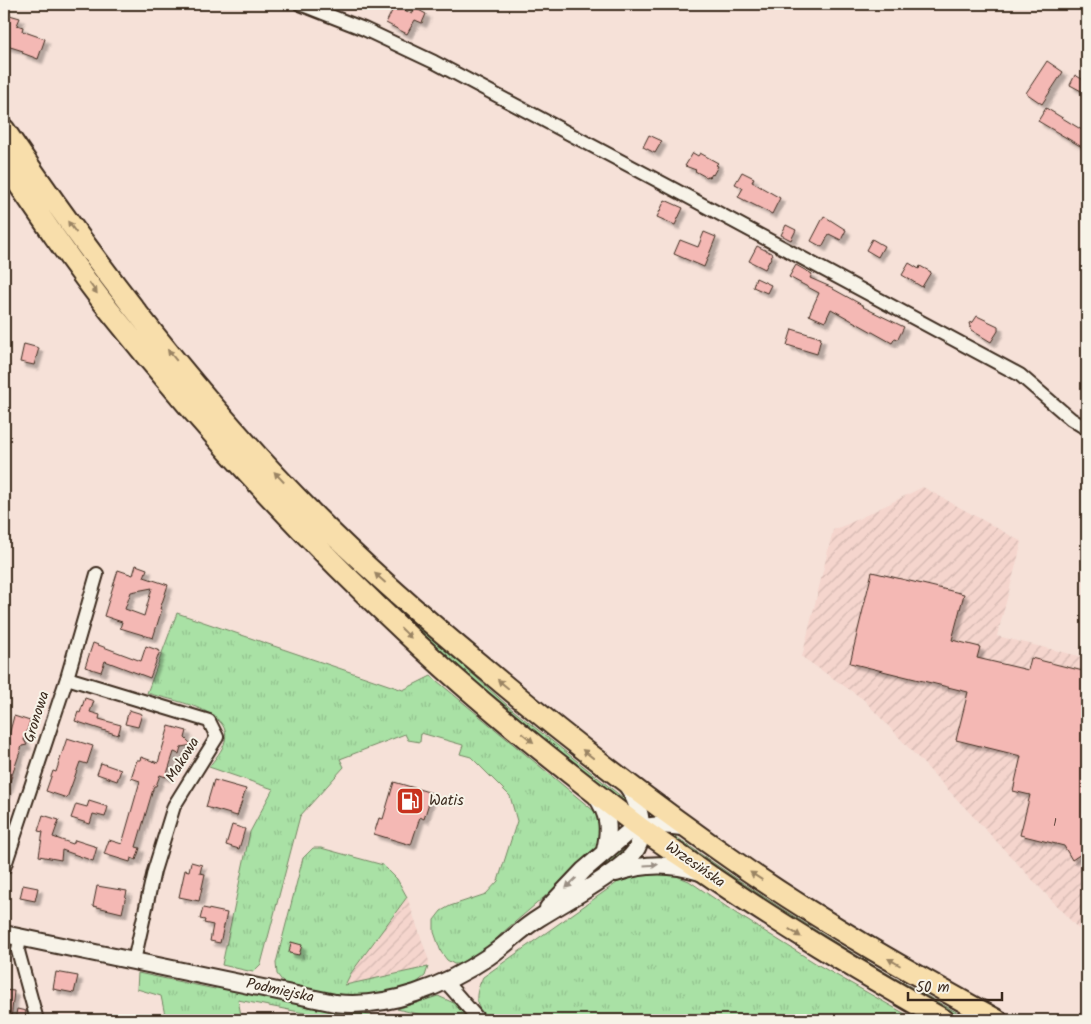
<svg xmlns="http://www.w3.org/2000/svg" width="1091" height="1024" font-family="Kalam,sans-serif">
  <style>
    .industrial { fill: url(#industrial-furrows) }
    .grass { fill: url(#grass-tufts); stroke: #728662 }
    .building { fill: #f4b8b4; stroke: #3b2a1e; fill-rule: evenodd; filter: url(#shadow) }
    .lines { fill: none; stroke-linecap: round; stroke-linejoin: round }
    .minor-casing { stroke: #3b2a1e; stroke-width: 16 }
    .tertiary-casing { stroke: #3b2a1e; stroke-width: 20 }
    .primary-casing { stroke: #3b2a1e; stroke-width: 24 }
    .minor { stroke: #f7f3e8; stroke-width: 12 }
    .tertiary { stroke: #f7f3e8; stroke-width: 16 }
    .primary { stroke: #f8deab; stroke-width: 20 }
    .oneway { fill: #9a8464 }
    .oneway2 { fill: #998e83 }
    .labels { text-anchor: middle; dominant-baseline: central; stroke-width: 4; stroke-linejoin: round; paint-order: stroke }
    .number-label { font-size: 12px; fill: #694e44 }
    .street-label { font-size: 15px; fill: #3b2a1e; stroke: #f7f3e8 }
    .poi-label { font-size: 15px; fill: #3b2a1e; stroke: #f7f3e8; text-anchor: start }
  </style>
  <defs>
    <pattern id="industrial-furrows" width="10" height="10" patternUnits="userSpaceOnUse" patternTransform="scale(1.25)"><rect width="10" height="10" fill="#f5d5cd"/><path d="M-1 1l2-2M0 10L10 0M9 11l2-2" fill="none" stroke="#d3b7b0"/></pattern>
    <pattern id="grass-tufts" width="24" height="20" patternUnits="userSpaceOnUse" patternTransform="scale(1.25)"><rect width="24" height="20" fill="#a9e1a5"/><path d="M3 7l-1-3M5 7V3M7 7l1-3M15 17l-1-3M17 17v-4M19 17l1-3" fill="none" stroke="#92c18e"/></pattern>
    <filter id="shadow"><feDropShadow dx="4.5" dy="4.5" stdDeviation="1" flood-color="#0004"/></filter>
  </defs>
  <rect width="100%" height="100%" fill="#f6e1d8"/>
  <filter id="ink" filterUnits="userSpaceOnUse"><feTurbulence type="fractalNoise" baseFrequency=".02" numOctaves="2"/><feDisplacementMap in="SourceGraphic" scale="10" xChannelSelector="R" yChannelSelector="G"/><feConvolveMatrix kernelMatrix="1 2 1 2 8 2 1 2 1" color-interpolation-filters="sRGB"/></filter>
  <g filter="url(#ink)">
    <path class="industrial" d="M923,487l99,55 -25,94 90,22v280l-224,-239 -61,-42 31,-127 15,-6z
      M407,897l22,64 -1,6 -83,18 6,-12z"/>
    <path class="grass" d="M4,140l33,50 360,416 111,100 119,95 4,7 -95,-72 -124,-108 -126,-126 -165,-192 -88,-118 -29,-43z
      M177,613l226,77 28,-14 169,140v27l-9,14 -90,77 -20,20 -16,10h-11l-7,-4 -6,-8 -7,-20v-12l7,-9 9,-5 36,-12 12,-13 19,-60 -7,-25 -39,-39 -11,-3 3,-9 -42,-12 -1,9 -12,-2 -3,-6 -65,25 4,8 -44,49 -39,148 -8,8 -31,-7 28,-133 23,-43 -64,-22c5,-7 14,-17 16,-26 8,-32 -56,-41 -78,-48z
      M656,829h9c98,70 200,135 306,191h-12l-115,-65z
      M632,840v9l-69,49 56,-50z
      M313,848h8l62,17 14,14 10,18 -56,76 -6,12 83,-18 -3,9 -10,8 -21,6 -48,8 -60,-12 -9,-12 -1,-11 27,-105z
      M656,871l18,4 15,6 48,33 83,52 96,54h-423c-20,-10 -19,-25 -10,-43l138,-97 20,-8z
      M138,973l77,16v-3l180,34h-55l-102,-20 4,20h-76l-5,-24 -24,-7z
      M438,996l18,8 14,16h-27l-46,-11z"/>
    <path class="building" d="M395,5l17,9 3,-6 11,6 -4,9 -7,-3 -8,14 -21,-11z
      M6,14l14,4 -3,7 6,2 -1,4 23,8 -7,20 -16,-6 1,-2 -19,-6v-23z
      M1047,61l16,11 -21,32 -16,-11z
      M1075,75l12,7v12l-17,-9z
      M1046,108l41,25v17l-49,-29z
      M649,135l13,6 -7,12 -12,-6z
      M693,153l5,3 2,-3 18,10 -2,2 2,1 -5,9 -1,-1 -2,3 -3,-1 -1,1 -11,-6 1,-1 -11,-4z
      M742,172l12,6 -2,4 28,16 -8,16 -34,-17 5,-9 -8,-4z
      M665,200l18,8 -8,17 -18,-8z
      M824,216l22,14 -5,10 -12,-6 -7,13 -11,-6z
      M786,225l10,5 -5,10 -10,-5z
      M704,232l12,5 -12,30 -30,-13 6,-14 18,7z
      M872,239l12,7 -6,11 -12,-7z
      M757,246l16,8 -8,15 -16,-8z
      M909,263l10,6 1,-3 11,6 -9,15 -20,-12z
      M796,265l16,9 -2,4 23,10v1l31,17 -1,1 41,20 -6,12 -3,-1 -3,5 -61,-34 -6,13 -16,-7 10,-22 -30,-16z
      M756,278l15,7 -4,8 -14,-6z
      M977,316l21,10v5l-7,11 -20,-12 -2,-7 4,-1z
      M792,329l29,9 -4,16 -30,-9z
      M24,344l15,4 -5,17 -14,-3z
      M136,565l11,4 -3,8 24,8 -8,24h2l-9,29 -33,-10 2,-6 -18,-6 14,-46 15,5zM152,588l-8,28 -19,-7 6,-17z
      M872,572l92,22 -12,46 28,7 -3,11 51,12 3,-12 56,14v178l-15,10 -8,-14 -44,-11 10,-40 -17,-4 8,-35 -65,-16 12,-48 -118,-29z
      M93,643l48,18 5,-15 14,5 -10,27 -45,-17 -4,11 -16,-5z
      M85,698l9,3 -4,11 10,3 -1,4 22,6 -3,10 -43,-14 3,-9 2,1z
      M129,710l13,4 -4,13 -13,-3z
      M14,716l16,5 -6,19 3,5 -5,1 -16,47 -2,-1v-59l5,2z
      M169,726l18,5 -2,7 7,7 -11,2 -2,7 -5,-2 -8,25 -6,-2 -4,11h-2l-18,61 4,1 -4,12 -5,-2 -1,4 -26,-8 5,-14 13,4 18,-63 -9,-3 6,-18h3l1,-3 17,6z
      M67,738l26,8 -6,18 -7,-2 -13,36 -21,-7 7,-20 3,1z
      M101,763l20,7 -4,11 -20,-7z
      M214,780l32,9 -9,27 -31,-9z
      M394,782l38,11 -8,26 -4,-2 -9,28 -37,-11 5,-16 4,1z
      M89,801l19,6 -3,10 -12,-3 -3,10 -19,-6 5,-14 11,3z
      M43,815l16,5 -6,17 20,7 2,-4 22,7 -4,14 -31,-11 -1,10 -22,-4 4,-24 -5,-1z
      M232,825l13,4 -6,20 -13,-4z
      M191,862l11,3 -2,8 5,1 -6,27 -20,-4 6,-27 4,1z
      M23,885l15,3 -3,13 -15,-3z
      M97,886l30,5 -5,22 -29,-7z
      M203,908l24,5 -7,30 -10,-2 3,-16 -9,-2 1,-3 -5,-1z
      M291,942l11,3 -3,10 -10,-2z
      M56,972l22,4 -4,17 -21,-4z
      M4,990l10,1 -3,29h-7z
      M17,1009l9,2 -1,9h-10z"/>
    <g class="lines">
      <g class="minor-casing">
        <path id="minor" d="M300,4l64,25 70,33 232,123 354,190 51,44 16,10
          M67,678l142,43 8,16 -43,69 -20,65 -20,90
          M4,868l63,-190 30,-104
          M20,937l-2,14 19,69
          M445,981l34,39"/>
      </g>
      <g class="tertiary-casing">
        <path id="tertiary" d="M596,796c13,18 14,33 9,54
          M616,873c28,-10 56,-10 84,-1
          M548,908l36,-38 42,-36c20,-11 39,-10 61,-6
          M4,934l331,69c53,6 110,-17 153,-46 18,-12 33,-28 51,-39 27,-17 55,-31 80,-51 7,-6 14,-11 18,-19 10,-20 1,-47 -11,-64"/>
      </g>
      <g class="primary-casing">
        <path id="primary" d="M4,129c92,136 193,268 309,385 54,55 112,105 171,154 85,72 172,139 263,202 80,55 165,103 250,150
          M4,163c34,50 68,100 105,147 92,116 193,226 301,327 72,68 151,130 229,190 19,14 39,27 58,40 80,56 163,105 247,153"/>
      </g>
      <use href="#minor" class="minor"/>
      <use href="#tertiary" class="tertiary"/>
      <use href="#primary" class="primary"/>
    </g>
    <defs><path id="oneway-solid" d="M-6-.8H1V-3.2L6.5 0L1 3.2V.8H-6Z" transform="scale(1.25)"/></defs>
    <g class="oneway">
      <use href="#oneway-solid" transform="translate(72 227) rotate(-126)"/>
      <use href="#oneway-solid" transform="translate(93 288) rotate(54)"/>
      <use href="#oneway-solid" transform="translate(172 355) rotate(-129)"/>
      <use href="#oneway-solid" transform="translate(279 477) rotate(-133)"/>
      <use href="#oneway-solid" transform="translate(380 578) rotate(-138)"/>
      <use href="#oneway-solid" transform="translate(406 633) rotate(44)"/>
      <use href="#oneway-solid" transform="translate(503 684) rotate(-140)"/>
      <use href="#oneway-solid" transform="translate(528 738) rotate(39)"/>
      <use href="#oneway-solid" transform="translate(588 754) rotate(-142)"/>
      <use href="#oneway-solid" transform="translate(756 876) rotate(-147)"/>
      <use href="#oneway-solid" transform="translate(795 933) rotate(33)"/>
      <use href="#oneway-solid" transform="translate(894 962) rotate(-150)"/>
    </g>
    <g class="oneway2">
      <use href="#oneway-solid" transform="translate(651 865) rotate(-3)"/>
      <use href="#oneway-solid" transform="translate(571 883) rotate(136)"/>
    </g>
  </g>
  <defs>
    <g id="fuel-square" transform="scale(1.4375)"><rect x="-9" y="-9" width="18" height="18" rx="4" fill="#c8321e" stroke="#f7f3e8"/><path d="M-5.5-6h7V0h2V4h1.3V-2.5L3-4.5l.8-.8L6-3V5H2.5V1h-1V6h-7ZM-4.2-4.7v3.2H.2V-4.7Z" fill="#fff"/></g>
  </defs>
  <g fill-rule="evenodd">
    <use href="#fuel-square" x="410" y="801"/>
  </g>
  <g class="labels">
    <g class="number-label">
      <text x="1055" y="822">1</text>
    </g>
    <g class="street-label">
      <text transform="translate(37 717) rotate(-72)">Gronowa</text>
      <text transform="translate(183 760) rotate(-58)">Makowa</text>
      <text transform="translate(695 865) rotate(35)">Wrzesińska</text>
      <text transform="translate(280 991) rotate(12)">Podmiejska</text>
    </g>
    <g class="poi-label">
      <text x="429" y="801">Watis</text>
    </g>
  </g>
  <rect width="1091" height="1024" fill="none" stroke="#f7f3e8" stroke-width="20"/>
  <rect x="10" y="10" width="1071" height="1004" fill="none" stroke="#3b2a1e" stroke-width="2" filter="url(#ink)"/>
  <path d="M908 992v8h94v-8" fill="none" stroke="#3b2a1e" stroke-width="2.5"/>
  <text x="916" y="992" font-size="15" fill="#3b2a1e" stroke="#f7f3e8" stroke-width="4" paint-order="stroke">50 m</text>
</svg>
